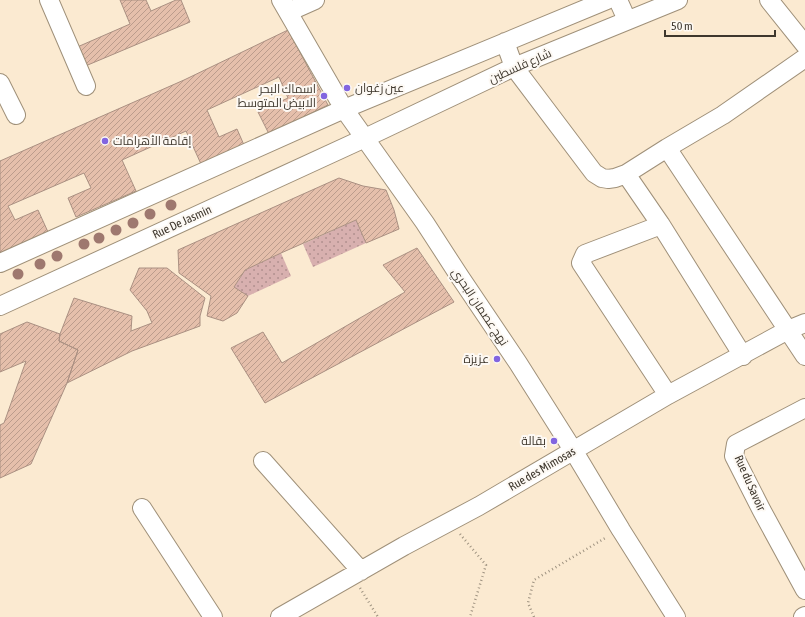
<svg xmlns="http://www.w3.org/2000/svg" width="805" height="617" font-family="'Asap Condensed',Cairo,sans-serif">
  <style>
    .park { fill: url(#park-dots) }
    .building { fill: url(#building-hatch); stroke: #aa9082 }
    .lines { fill: none; stroke-linecap: round; stroke-linejoin: round }
    .minor-casing { stroke: #9f9079; stroke-width: 20 }
    .path { stroke: #9f9381; stroke-width: 2.5; stroke-dasharray: 1 3; stroke-linecap: butt }
    .minor { stroke: #fff; stroke-width: 18 }
    .tree { fill: #9e786f }
    .poi-dot { fill: #8265e0; stroke: #fdf9f4; stroke-width: 1.5 }
    .labels { text-anchor: middle; dominant-baseline: central; stroke-width: 4; stroke-linejoin: round; paint-order: stroke }
    .street-label { font-size: 12px; fill: #3e372d; stroke: #fdf9f4 }
    .poi-label { font-size: 12px; fill: #3e372d; stroke: #fdf9f4; text-anchor: end }
  </style>
  <defs>
    <pattern id="park-dots" width="8" height="8" patternUnits="userSpaceOnUse"><rect width="8" height="8" fill="#d8b0af"/><path d="M2 2h.1M6 6h.1" fill="none" stroke="#b1908f" stroke-width="1.8" stroke-linecap="round"/></pattern>
    <pattern id="building-hatch" width="6" height="6" patternUnits="userSpaceOnUse"><rect width="6" height="6" fill="#e5bfab"/><path d="M-1 1l2-2M0 6l6-6M5 7l2-2" fill="none" stroke="#bb9c8c"/></pattern>
  </defs>
  <rect width="100%" height="100%" fill="#fbead1"/>
  <path class="park" d="M356,220l10,23 -53,24 -10,-23z
    M281,253l10,23 -43,20 -14,-9 11,-17z"/>
  <path class="building" d="M120,0h26l5,11 25,-11h5l9,22 -107,45 -8,-19 55,-24z
    M288,30l40,75 -59,29 -11,-22 30,-14 -9,-21 -72,33 12,27 18,-8 7,16 -43,19 -15,-33 -64,29 14,31 -60,26 -8,-19 23,-10 -7,-15 -76,33 7,14 23,-10 10,22 -48,21v-92l184,-81z
    M339,178l24,8 23,4 8,20 5,19 -33,14 -10,-23 -75,33 -36,17 -11,17 14,9 -11,17 -14,8 -16,-5 4,-20 -32,-23 -1,-23z
    M417,248l37,54 -189,101 -34,-55 32,-16 19,31 123,-71 -22,-27z
    M139,268h28l38,30 -5,18v10l-68,25 -65,32 11,-33 -19,-9 1,-7 14,-36 58,18 -1,15 21,-8 -5,-12 -17,-21z
    M27,322l33,12 -1,7 19,9 -11,33 -36,81 -31,14v-53l4,-2 22,-62 -26,11v-38z"/>
  <g class="lines">
    <g class="minor-casing">
      <path id="minor" d="M49,0l37,86
        M281,0l63,109 81,114 35,54 58,86 55,87 48,80 55,87
        M618,0l9,20
        M769,0l36,45
        M288,12l27,-12
        M505,42l9,25 80,106 8,5 6,1 7,-1 11,-4 41,-26 56,-33 82,-57
        M0,83l16,32
        M667,148l138,208
        M626,174l35,51 82,131
        M661,225l-76,29 -4,9 87,132
        M0,263l344,-154 263,-109
        M0,306l365,-168 149,-71 164,-67
        M805,408l-69,36 -2,12 28,55 43,79
        M263,461l98,110
        M142,508l71,109
        M280,617l124,-71 75,-40 189,-111 120,-65 17,-7
        M803,617l2,-1"/>
    </g>
    <path class="path" d="M460,534l26,31 -16,52
      M360,588l18,29
      M534,617l-6,-14 6,-23 73,-43"/>
    <use href="#minor" class="minor"/>
  </g>
  <g class="tree">
    <circle cx="171" cy="205" r="5.5"/>
    <circle cx="150" cy="214" r="5.5"/>
    <circle cx="133" cy="223" r="5.5"/>
    <circle cx="116" cy="230" r="5.5"/>
    <circle cx="99" cy="238" r="5.5"/>
    <circle cx="84" cy="244" r="5.5"/>
    <circle cx="57" cy="256" r="5.5"/>
    <circle cx="40" cy="264" r="5.5"/>
    <circle cx="18" cy="274" r="5.5"/>
  </g>
  <g class="poi-dot">
    <circle cx="347" cy="88" r="4"/>
    <circle cx="324" cy="96" r="4"/>
    <circle cx="105" cy="141" r="4"/>
    <circle cx="497" cy="359" r="4"/>
    <circle cx="554" cy="441" r="4"/>
  </g>
  <g class="labels">
    <g class="street-label">
      <text transform="translate(520 66) rotate(-24)">شارع فلسطين</text>
      <text transform="translate(182 222) rotate(-25)">Rue De Jasmin</text>
      <text transform="translate(480 307) rotate(56)">نهج عصمان البحري</text>
      <text transform="translate(542 469) rotate(-30)">Rue des Mimosas</text>
      <text transform="translate(750 483) rotate(66)">Rue du Savoir</text>
    </g>
    <g class="poi-label">
      <text x="355" y="88" text-anchor="start">عين زغوان</text>
      <text x="316" y="89">اسماك البحر<tspan x="316" dy="14">الابيض المتوسط</tspan></text>
      <text x="113" y="141" text-anchor="start">إقامة الأهرامات</text>
      <text x="489" y="359">عزيزة</text>
      <text x="546" y="441">بقالة</text>
    </g>
  </g>
  <path d="M665 30v6h110v-6" fill="none" stroke="#3e372d" stroke-width="2"/>
  <text x="671" y="30" font-size="12" fill="#3e372d" stroke="#fdf9f4" stroke-width="3" paint-order="stroke">50 m</text>
</svg>
